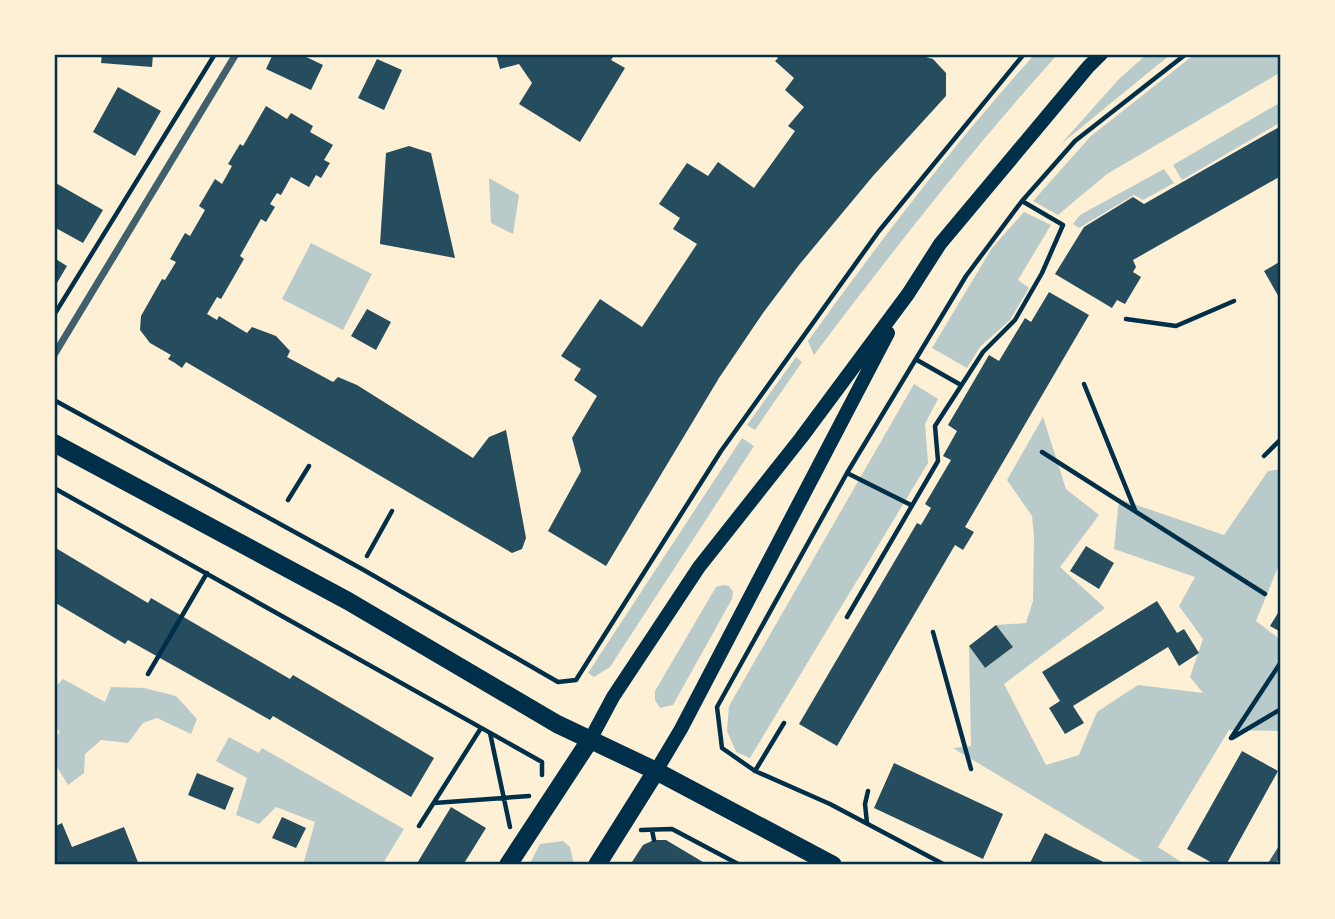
<svg xmlns="http://www.w3.org/2000/svg" width="1335" height="919" font-family="'IBM Plex Sans',sans-serif">
  <style>
    .green { fill: #b9caca }
    .building { fill: #264d5e }
    .lines { fill: none; stroke-linecap: round; stroke-linejoin: round }
    .path { stroke: #003049; stroke-width: 4.5 }
    .minor { stroke: #3f606c; stroke-width: 7 }
    .secondary { stroke: #003049; stroke-width: 14 }
    .primary { stroke: #003049; stroke-width: 18 }
    .neatline { fill: none; stroke: #003049; stroke-width: 2.5 }
  </style>
  <rect width="100%" height="100%" fill="#fdf0d5"/>
  <path class="green" d="M1035,54h23c-87,96 -166,198 -244,301l-6,-14c72,-100 145,-196 227,-287z
    M1147,54h24l-110,90 57,-64z
    M1195,54h83l3,4v14l-174,102 -49,41 -25,-14 58,-65z
    M1281,102v20l-99,58 -9,-15z
    M1164,169l10,14 -31,17 -9,-5 -55,33 -6,-4 7,-9z
    M489,178l30,17 -6,39 -22,-11z
    M1024,212l27,13 -33,55 11,8 -19,32 -30,27 -13,21 -35,-20 60,-100z
    M311,243l61,31 -29,56 -61,-31z
    M796,357l6,5 -47,68 -8,-5z
    M914,384l24,15 -13,25 3,39 -178,295 -14,-6 -9,-21 2,-25z
    M1043,417l23,72 33,26 -39,52 45,41 -101,76 42,81 33,-10 18,-43 41,-27 65,8 -13,-16 13,-38 -24,-33 16,-29 -81,-28 5,-50 105,36 44,-64 13,-2v91l-25,61 25,19v91l-52,-1 -71,117 28,18h-38l-195,-117 18,-2 -2,-100 16,22 28,-21 -17,-22 30,-2 7,-22 1,-65 -2,-20 -25,-36z
    M742,438l12,8 -144,221 -16,10 -6,-4z
    M723,585l6,1 4,6 -1,7 -59,106 -13,3 -5,-8v-9l61,-104z
    M63,679l42,23 6,-15 33,1 32,8 21,23 -6,15 -34,-16 -14,5 -15,20 -27,-3 -16,14 -1,19 -16,12 -14,-23v-24l6,-6 -6,-7v-37z
    M229,737l30,16 3,-5 142,81 -22,36h-79l12,-43 -39,-15 -17,17 -23,-9 11,-37 -31,-17z
    M563,841l7,6 4,18h-45l11,-21z"/>
  <path class="building" d="M102,54h51l-1,13 -51,-4z
    M273,54h27l23,11 -12,25 -45,-21z
    M496,54h119l-4,6 14,8 -45,74 -61,-38 13,-21 -13,-19 -19,5z
    M774,54h155l-3,3 7,2 13,14v23l-73,80 -74,89 -36,48 -44,65 -113,188 -58,-35 33,-60 -9,-33 25,-42 -23,-16 7,-11 -20,-13 39,-57 42,28 55,-83 -24,-15 7,-11 -21,-14 28,-41 21,13 10,-14 36,26 41,-57 -7,-5 16,-19 -19,-17 9,-12 -19,-17 3,-3z
    M377,59l25,11 -18,40 -26,-12z
    M118,87l43,24 -26,45 -42,-24z
    M266,106l21,13 4,-6 22,13 -3,6 23,13 -9,15 6,3 -9,15 -5,-3 -7,12 -18,-10 -10,18 -4,-2 -7,11 5,3 -9,15 -5,-3 -21,37 4,3 -23,40 -4,-2 -10,17 10,6 2,-4 28,17 5,-6 24,9 14,15 -3,6 46,25 5,-5 19,8 116,73 16,-21 17,-7 20,108 -4,11 -10,4 -326,-191 -4,6 -7,-5 -7,-4 3,-4 -21,-12 -10,-13 1,-14 21,-37 3,1 11,-18 -6,-3 15,-26 5,3 15,-26 -6,-4 16,-27 7,5 10,-18 -4,-2 12,-20 3,2z
    M1281,126v50l-148,84 3,7 -3,5 8,5 -16,27 -8,-4 -5,8 -57,-34 29,-47 49,-30 11,7z
    M409,146l22,7 24,105 -75,-14 6,-91z
    M54,182l49,28 -20,33 -29,-16z
    M54,258l13,8 -13,22z
    M1281,261v40l-17,-30z
    M1049,292l40,23 -124,212 9,5 -11,18 -8,-5 -118,201 -38,-22 118,-201 4,2 10,-17 -6,-4 26,-44 -8,-4 14,-25 -9,-6 20,-34 21,-36 10,6 26,-43 6,4z
    M367,309l24,13 -15,28 -25,-14z
    M1086,546l28,17 -15,26 -29,-18z
    M54,547l94,56 3,-5 139,81 3,-4 141,83 -23,39 -138,-81 -3,4 -142,-80 -3,4 -71,-42z
    M1157,601l20,32 7,-4 15,24 -20,13 -11,-19 -95,59 11,17 -19,11 -16,-26 11,-7 -18,-29z
    M1281,608v24l-11,-6z
    M996,625l17,22 -28,21 -16,-22z
    M1242,751l36,20 -52,94h-10l-29,-16z
    M894,763l109,51 -20,45 -109,-51z
    M197,773l37,15 -9,22 -37,-15z
    M451,807l35,21 -23,37h-47z
    M282,817l24,11 -10,20 -24,-10z
    M62,823l10,24 52,-20 15,38h-85v-38z
    M1045,833l29,15 36,17h-81z
    M654,840h12l42,25h-78l13,-20z"/>
  <g class="lines">
    <path class="path" d="M54,315l161,-261
      M1126,319l50,7 58,-25
      M917,360l44,25
      M1084,384l51,126
      M54,400l308,169 196,113 18,-2 145,-229 158,-220 145,-177
      M1042,452l223,142
      M1264,456l17,-17
      M847,473l64,32
      M54,488l488,274v13
      M288,500l21,-34
      M367,556l25,-45
      M847,617l91,-156 -3,-35 48,-74 32,-32 27,-47 21,-48 -41,-24
      M933,632l38,137
      M148,674l59,-101
      M490,733l20,94
      M1231,738l50,-76
      M1232,738l49,-29
      M755,771l29,-48
      M434,803l95,-7
      M867,823l-2,-19 3,-13
      M419,826l62,-98
      M641,830l31,-1 68,36
      M652,830l2,10
      M945,865l-115,-61 -75,-33 -33,-23 -5,-41 130,-234 119,-197 56,-75 53,-60 111,-87"/>
    <path class="minor" d="M54,355l182,-301
      M1271,865l10,-16"/>
    <path class="secondary" d="M590,740l23,-43 86,-130 102,-129 107,-144 32,-50 148,-177 13,-13
      M656,771l25,-42 207,-396"/>
    <path class="primary" d="M54,443l294,158 209,123 99,47 177,94
      M508,865l82,-125
      M597,865l59,-94"/>
  </g>
  <rect width="1335" height="919" fill="none" stroke="#fdf0d5" stroke-width="112"/>
  <rect x="56" y="56" width="1223" height="807" class="neatline"/>
</svg>
